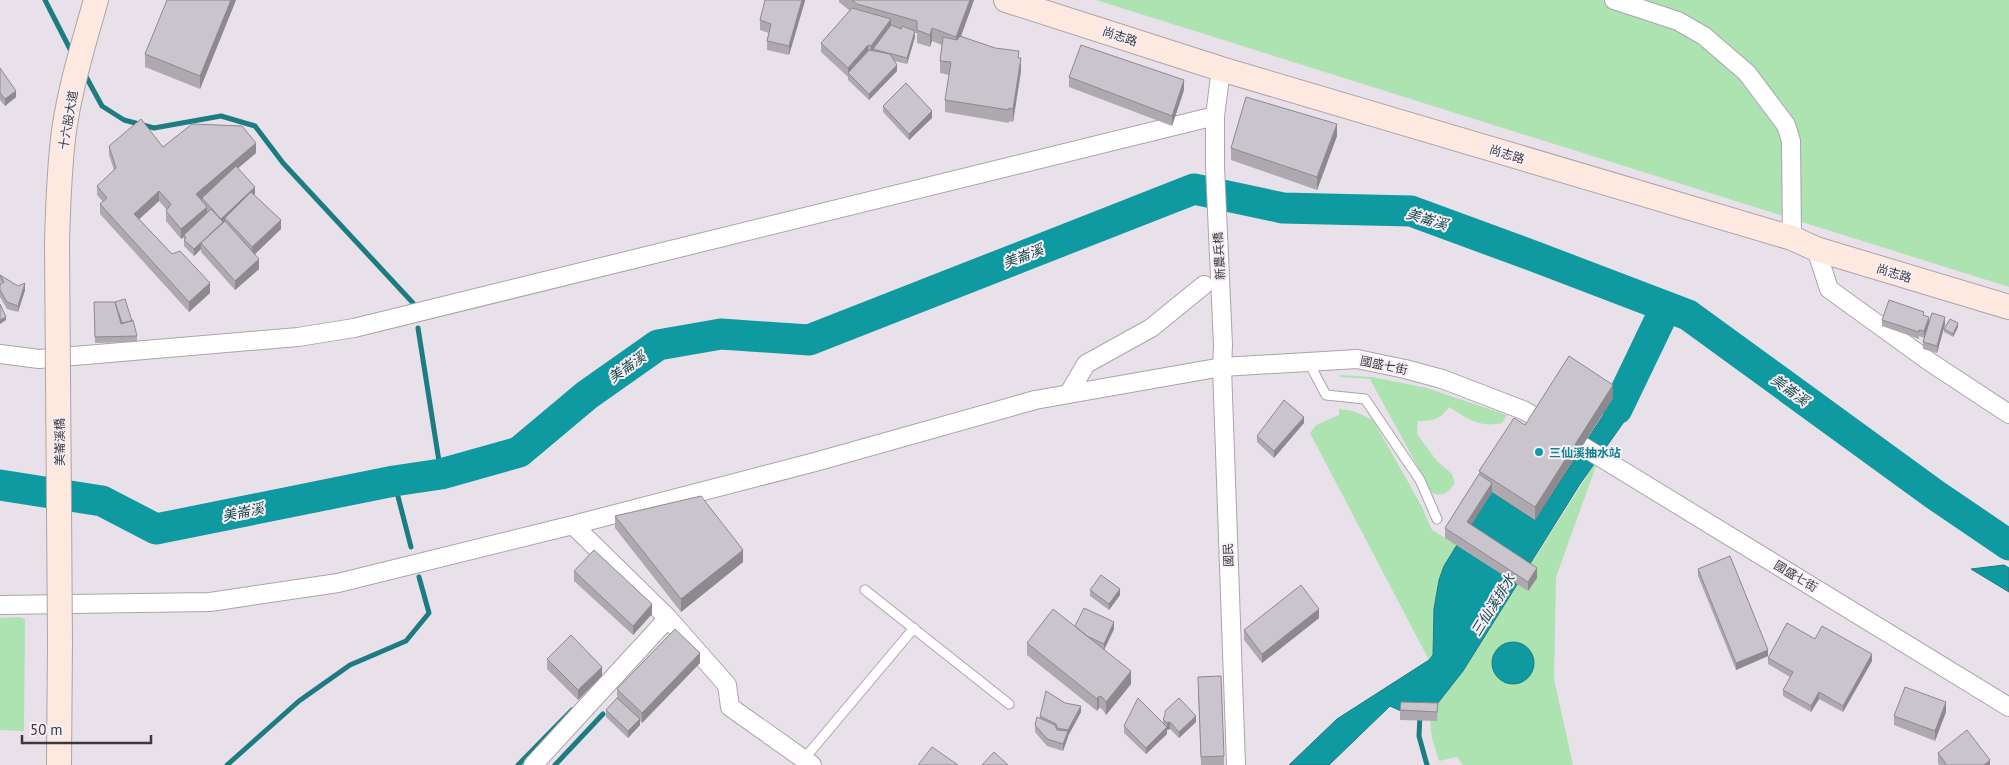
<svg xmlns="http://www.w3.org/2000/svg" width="2009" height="765" font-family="'PT Sans','Noto Sans TC',sans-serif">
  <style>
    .green { fill: #ade2b1 }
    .water { fill: #0f99a0; stroke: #1c7c82 }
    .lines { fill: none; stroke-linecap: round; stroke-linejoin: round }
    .stream { stroke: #1c7c82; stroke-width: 5 }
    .river { stroke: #0f99a0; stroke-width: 31 }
    .lane-casing { stroke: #aba4ab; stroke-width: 11 }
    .street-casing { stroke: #aba4ab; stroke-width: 20 }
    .secondary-casing { stroke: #aba4ab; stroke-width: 26 }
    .lane { stroke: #fff; stroke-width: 9 }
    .street { stroke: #fff; stroke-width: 18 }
    .secondary { stroke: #fde9e0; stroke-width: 24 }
    .secondary-bridge-casing { stroke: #aba4ab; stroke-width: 26; stroke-linecap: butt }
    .secondary-bridge { stroke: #fde9e0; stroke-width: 24 }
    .wall { fill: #aea9af }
    .shaded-wall { fill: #8d898f }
    .building { fill: #cac4cc; stroke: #8d898f }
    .culture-dot { fill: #0f9aa8; stroke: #f6eff6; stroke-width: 2 }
    .labels { text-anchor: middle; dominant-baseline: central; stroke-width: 4; stroke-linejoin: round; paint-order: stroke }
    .street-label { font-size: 12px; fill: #3c393c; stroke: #f6eff6 }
    .culture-label { font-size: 12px; font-weight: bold; fill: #0d838f; stroke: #f6eff6; text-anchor: start }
    .water-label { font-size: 14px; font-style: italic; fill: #16494c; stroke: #f6eff6 }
  </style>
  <rect width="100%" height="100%" fill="#e9e1e9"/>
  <path class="green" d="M1096,0h913v287z
    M1340,375l32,2 55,11 80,27 -5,8c-23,5 -34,-4 -53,-16 -9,13 -17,14 -31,14l-1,13 20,27 15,13 3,9c-7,10 -11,14 -23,10l-62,-114 -30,-2z
    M1339,409l14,2 20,9 48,85 11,25 25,15 -13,21 -10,43 -1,46 -4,5 -119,-227 6,-8 23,-10z
    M1594,465l2,1 -40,111 -2,102 19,86h-110l-6,-8 -18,4 -7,-23 -2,-17h7l-7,-8 33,-42z
    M19,617l6,2 -1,112 -24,-1v-112z"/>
  <path class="water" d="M1617,394l16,15 -53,75 -117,187 -33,42 -29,-2 -11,-5 -61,59h-40l48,-46 92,-59 4,-5 1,-46 5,-29 5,-14 46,-75 45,29z
    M2004,565l5,3v24l-38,-23z
    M1492 663a21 21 0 1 1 42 0a21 21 0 1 1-42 0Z"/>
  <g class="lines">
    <path class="stream" d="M45,0l27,53
      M84,73l18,33 22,14 30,8 67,-12 34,10 28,37 130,140
      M418,328l23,146
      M394,481l17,66
      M1420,714l-1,22 8,29
      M227,765l72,-64 51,-36 56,-24 23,-28 -10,-36
      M518,765l54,-55
      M555,765l48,-51"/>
    <path class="river" d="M1617,409l49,-102
      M0,485l102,16 54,28 238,-48 47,-7 78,-22 68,-57 71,-50 63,-11 88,6 385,-151 89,19 128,3 125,46 152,58 246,179 75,51"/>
    <g class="lane-casing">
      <path id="lane" d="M1308,361l18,34 39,4 55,81 17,39
        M865,590l144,114
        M804,759l110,-131"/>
    </g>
    <g class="street-casing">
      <path id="street" d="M1614,0l64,21 26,15 43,37 39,52 5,16 1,97
        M1221,69l-6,47v51l8,178 -1,22 14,398
        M1816,249l13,40 101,73 79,52
        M0,354l39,5 259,-22 56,-9 861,-212
        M1069,393l17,-29 65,-36 53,-43
        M1582,446l427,261
        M0,605l210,-3 128,-19 235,-58 242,-63 220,-62 187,-33 135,-8 48,10 37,10 81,31 14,8
        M668,618l59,67 3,22 82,58
        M533,765l135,-147 -95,-93"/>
    </g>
    <g class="secondary-casing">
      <path id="secondary" d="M1006,0l215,69 571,169 24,11 193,58
        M57,243c1,-38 2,-75 7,-112 6,-43 20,-89 32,-131
        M59,765l1,-123"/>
    </g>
    <use href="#lane" class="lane"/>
    <use href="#street" class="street"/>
    <use href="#secondary" class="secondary"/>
    <g class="secondary-bridge-casing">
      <path id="secondary-bridge" d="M57,243l3,399"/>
    </g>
    <use href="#secondary-bridge" class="secondary-bridge"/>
  </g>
  <path class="wall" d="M236,0l-36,89 -55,-22v-13z
    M805,0l-16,55 -22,-5v-9l2,-8 -9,-3v-10z
    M839,0h135l-13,36 58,22 2,13 -8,51 -4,-1v2l-64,-11v-12l4,-25 -9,-2v-12l2,-16 -10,-4 -2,6 -13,-4v-10h-2v4l-8,27 -13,-3 3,10 -28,29 -21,-20v-3l-27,-25v-9l29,-32 -11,-9z
    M0,68l16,29 -11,9 -5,-6z
    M1069,77l115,13 -12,36 -103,-39z
    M883,106l49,12 -23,22 -26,-28z
    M1337,136l-20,54 -86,-30v-12z
    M109,146l54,1 93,6 -18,15 17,26 -1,1 27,34 -26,25 4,15 -24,21 -34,-38v-3l-7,7 -10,-10v-9l-3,2 -15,-18v-10l1,-1 -8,-9 -20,18 33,35 38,39 -21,19 -89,-98v-10l3,-2 -6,-7v-9l17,-16 -5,-15z
    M0,275l18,11 7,4 -7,22 -11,-3 -7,-12v-13l1,-1 -1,-2z
    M94,302h21l22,34v6l-42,1z
    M1924,316l5,7 16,1 -8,29 -14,-4v-7l5,-17 -4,13 -5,-2v3l-37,-13v-6z
    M1958,327l-5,10 -9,-5v-3z
    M1613,398l-78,122 -43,-28 -21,33 66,53 -9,13 -83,-53v-10l34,-54v-3l46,-46z
    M1304,423l-30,35 -17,-16v-6z
    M615,516l128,46 -62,50 -66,-84z
    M1698,569l70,87 -32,14 -38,-94z
    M574,571l78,43 -19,21 -59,-54z
    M1090,590l30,5 -11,15 -19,-14z
    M1319,618l-57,45 -18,-23v-10z
    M1075,626l39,3 -10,21 27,34 -25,31 -4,-6 -3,-1 -2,3 -70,-56v-12z
    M1815,639l57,22 -29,51 -24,-13 -8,13 -28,-16v-6l7,-13 -22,-13v-6z
    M547,659l55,17 -24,24 -31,-31z
    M700,663l-58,60 -2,-2v4l-12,13 -22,-21v-7l11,-12v-9z
    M1198,686l26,70v9h-23z
    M1065,703l16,9 -13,24 -5,15 -16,-5 -12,-14v-7l5,-7v-2z
    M1438,703l-1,18 -37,-1v-10z
    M1165,711l31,11 -17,16 -9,-9 -3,1v4l-21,20 -22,-21v-7l39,-2v-5l2,-3z
    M1946,712l-11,29 -41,-16v-9z
    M1938,753l52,12h-51l-1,-2z"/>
  <path class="shaded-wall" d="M231,0h5l-36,89v-13z
    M802,0h3v1l-16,54v-9z
    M970,0h4l-18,50v-13z
    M891,19v10l-18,20v3l-2,3v-9z
    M932,28v13l-2,6v-12z
    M915,31v6l-8,27v-6z
    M868,45v10l-20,19v-6z
    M1021,58v13l-8,51v-13z
    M897,65v6l-28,29v-6z
    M1184,80v10l-12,36v-10z
    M16,91v6l-11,9v-7z
    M932,111v7l-23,22v-6z
    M1337,124v12l-20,54v-13z
    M256,143v10l-60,51v-10z
    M255,187v7l-28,26 -2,-2v4l-24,21v6l-7,7v-7l27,-26v-4z
    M159,191v10l-25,23v-10z
    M207,207v10l-23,18v2l-3,2v-10z
    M281,220v9l-29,28v-10z
    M259,259v10l-24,21v-9z
    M25,283v7l-7,22v-6z
    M210,283v10l-21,19v-10z
    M6,317v3l-6,4v-4z
    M1929,317v7l-5,14v-7z
    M1945,317v7l-8,29v-7z
    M1958,323v4l-5,10v-3z
    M1613,385v13l-78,122v-13z
    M1304,417v6l-30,35v-7z
    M1492,483v9l-25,40v-10z
    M743,550v12l-62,50v-13z
    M1537,568v10l-9,13v-9z
    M1120,589v6l-11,15v-6z
    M652,604v10l-19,21v-9z
    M1319,609v9l-57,45v-9z
    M1114,622v7l-10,21v-6z
    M1768,650v6l-32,14v-7z
    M700,653v10l-58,60v-10z
    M1872,654v7l-29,51v-6z
    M602,667v9l-24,24v-10z
    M1131,671v13l-25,31v-13z
    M1819,692v7l-8,13v-6z
    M1099,696v12l-2,3v-12z
    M1946,702v10l-11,29v-10z
    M1081,706v6l-13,24v-6z
    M1196,716v6l-17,16v-6z
    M640,719v6l-12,13v-7z
    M1170,722v7l-3,1v4l-21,20v-6l21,-21v-4z
    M1068,731v6l-5,14v-7z
    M1990,760v5h-6z"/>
  <path class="building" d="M167,0h64l-31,76 -55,-22z
    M765,0h37l-13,46 -22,-5 4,-17 -11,-4z
    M852,0h118l-14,37 -24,-9 -2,7 -13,-5v-9l-60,-17z
    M852,8l39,11 -20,27 -3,-1 -20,23 -27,-25z
    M891,25l10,4 1,-3 13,5 -8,27 -34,-9z
    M960,36l35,12 24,3 -1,7h3l-8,51 -4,-1v2l-64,-10 6,-38 -11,-1 3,-24 14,3z
    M1081,45l103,35 -12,36 -103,-39z
    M869,50l21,4 7,11 -28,29 -21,-21z
    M0,68l16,23 -11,8 -5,-6z
    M906,83l26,28 -23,23 -26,-28z
    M1246,97l91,27 -20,53 -86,-29z
    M141,119l22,28 29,-23 50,2 14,17 -60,51 11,13 -26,22 -15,-18 5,-7 -12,-13 -25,23 38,40 8,-3 30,32 -21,19 -89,-98 7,-6 -10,-12 19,-18 -7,-22z
    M236,166l19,21 -34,32 -19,-21z
    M251,192l30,28 -29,27 -27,-29z
    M211,209l12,13 -29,27 -10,-9 2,-2 -2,-3z
    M225,221l34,38 -24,22 -34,-38z
    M0,275l18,11 7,-3 -7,23 -11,-4 -7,-12v-6l4,-2z
    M125,299l7,22 -10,2 -7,-21z
    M1889,300l35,12 -1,3 6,2 -5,14 -5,-1v2l-37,-12z
    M94,302h21l6,22 12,-4 4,16 -42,1z
    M0,304l6,13 -6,3z
    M1932,313l13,4 -8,29 -14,-4z
    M1950,319l8,4 -5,11 -9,-5z
    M1569,356l44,29 -78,122 -56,-36 35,-53 11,7z
    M1284,400l20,17 -30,34 -17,-15z
    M1479,474l13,9 -25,39 70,46 -9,14 -83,-54z
    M701,496l42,54 -62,49 -66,-83z
    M594,550l58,54 -19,22 -59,-55z
    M1730,556l38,94 -32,13 -38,-94z
    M1101,575l19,14 -11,15 -19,-14z
    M1301,585l18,24 -57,45 -18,-24z
    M1084,608l30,14 -10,22 -17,-8 -12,-10z
    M1053,609l78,62 -25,31 -4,-5 -3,-1 -2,3 -70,-56z
    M1787,623l28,16 7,-13 50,28 -29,52 -24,-14 -8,14 -28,-16 10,-18 -25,-14z
    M675,629l25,24 -58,60 -25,-24z
    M571,635l31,32 -24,23 -31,-31z
    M1221,676l3,80 -23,1 -3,-80z
    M1905,687l41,15 -11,29 -41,-15z
    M1046,691l19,12 16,3 -13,24 -11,-2 -1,-4 -16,-8z
    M617,698l23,21 -12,12 -22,-21z
    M1138,698l29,29 -21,21 -22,-22z
    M1179,698l17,18 -17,16 -9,-10 -3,1 -4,-4 2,-4v-4z
    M1401,702l37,1 -1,9 -37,-2z
    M1037,717l18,8 2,5 11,1 -5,13 -16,-5 -12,-14z
    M1967,730l23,30 -6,5h-37l-9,-12z
    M932,747l26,18h-40z
    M994,752l14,13h-26z"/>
  <circle class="culture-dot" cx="1539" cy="452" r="5"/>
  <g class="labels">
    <g class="street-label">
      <text transform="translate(1120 36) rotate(18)">尚志路</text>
      <text transform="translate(68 120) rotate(-80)">十六股大道</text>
      <text transform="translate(1507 154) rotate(17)">尚志路</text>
      <text transform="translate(1219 256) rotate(-93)">新農兵橋</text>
      <text transform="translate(1894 273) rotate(17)">尚志路</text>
      <text transform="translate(1384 365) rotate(12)">國盛七街</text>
      <text transform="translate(59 442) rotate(-90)">美崙溪橋</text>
      <text transform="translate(1228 555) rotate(-92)">國民</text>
      <text transform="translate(1796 576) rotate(31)">國盛七街</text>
    </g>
    <g class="culture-label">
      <text x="1549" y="452">三仙溪抽水站</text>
    </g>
    <g class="water-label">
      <text transform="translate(1427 219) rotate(17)">美崙溪</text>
      <text transform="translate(1023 256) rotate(-21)">美崙溪</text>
      <text transform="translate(627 367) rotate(-35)">美崙溪</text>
      <text transform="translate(1790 390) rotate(36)">美崙溪</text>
      <text transform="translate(243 512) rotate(-11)">美崙溪</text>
      <text transform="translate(1493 605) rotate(-58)">三仙溪排水</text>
    </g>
  </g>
  <path d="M22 735v8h129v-8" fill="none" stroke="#3c393c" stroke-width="2.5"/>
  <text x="30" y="735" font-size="15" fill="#3c393c" stroke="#f6eff6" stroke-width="4" paint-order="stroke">50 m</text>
</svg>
